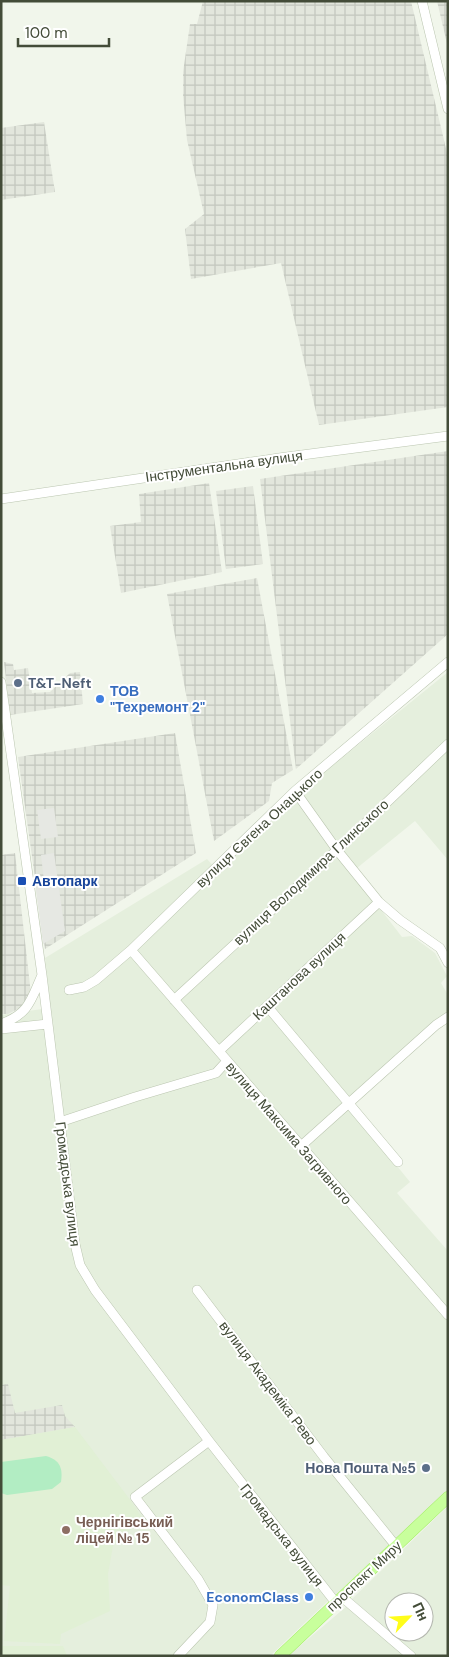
<svg xmlns="http://www.w3.org/2000/svg" width="449" height="1657" font-family="'DM Sans',sans-serif">
  <style>
    .residential { fill: #e5efdd; fill-rule: evenodd }
    .industrial { fill: url(#industrial-grid) }
    .education { fill: #e1f0d5 }
    .pitch { fill: #b2edc3 }
    .parking { fill: #e6e8e3 }
    .lines { fill: none; stroke-linecap: round; stroke-linejoin: round }
    .minor-casing { stroke: #bbc6b0; stroke-width: 10 }
    .major-casing { stroke: #a2ec63; stroke-width: 12 }
    .minor { stroke: #fff; stroke-width: 9 }
    .major { stroke: #c8ff9c; stroke-width: 11 }
    .service-dot { fill: #5c6f8a; stroke: #fff; stroke-width: 2 }
    .shop-dot { fill: #3f7fe0; stroke: #fff; stroke-width: 2 }
    .transit-dot { fill: #1a4fb4; stroke: #fff; stroke-width: 2 }
    .education-dot { fill: #8d6e63; stroke: #fff; stroke-width: 2 }
    .labels { text-anchor: middle; dominant-baseline: central; stroke-width: 4; stroke-linejoin: round; paint-order: stroke }
    .street-label { font-size: 14px; fill: #434c38; stroke: #fff }
    .service-label { font-size: 14px; font-weight: bold; fill: #4e5e75; stroke: #fff; text-anchor: start }
    .shop-label { font-size: 14px; font-weight: bold; fill: #366cbe; stroke: #fff; text-anchor: start }
    .transit-label { font-size: 14px; font-weight: bold; fill: #164399; stroke: #fff; text-anchor: start }
    .education-label { font-size: 14px; font-weight: bold; fill: #785e54; stroke: #fff; text-anchor: start }
  </style>
  <defs>
    <pattern id="industrial-grid" width="8" height="8" patternUnits="userSpaceOnUse" patternTransform="scale(1.25)"><rect width="8" height="8" fill="#e2e6dc"/><path d="M0 4h8M4 0v8" fill="none" stroke="#c3c7be"/></pattern>
  </defs>
  <rect width="100%" height="100%" fill="#f1f6eb"/>
  <path class="residential" d="M448,672v188l-33,-39 -58,47 -15,-19 50,-56 -55,51 -37,-52z
    M295,799l107,138 10,-1 23,17 12,23 -6,7 7,12v20l-102,88 64,79 -13,11 51,58v59l-219,-252 -14,11 -152,49 -18,-160 162,-99 11,12z
    M42,1009l33,251 134,183 121,156 -60,57h-269v-641z
    M227,1068l221,253v169l-113,107 -235,-302 -19,-32 -18,-136 10,-6 146,-45z
    M448,1506v150h-31l-65,-57zM394,1602h30v30h-30z
    M347,1606l57,50h-116z"/>
  <path class="industrial" d="M203,1h208l37,156v250l-129,18 -38,-162 -90,16 -6,-50 19,-15 -17,-74 -4,-45v-23l7,-48h7z
    M437,1h11v47z
    M44,122l11,70 -54,8v-72z
    M448,451v183l-152,135 -36,-290z
    M209,483l13,89 -101,21 -11,-67 31,-4 -2,-28z
    M253,486l10,78 -37,5 -10,-78z
    M257,578l36,192 -21,13 -3,18 -55,40 -47,-247z
    M4,662l9,2 1,6 14,-2 4,25 18,-1 20,-19 10,-1 3,32 -73,11z
    M175,733l21,120 -151,96 -27,-192z
    M15,853l16,141 -11,14 -12,6h-7v-159z
    M8,1384l7,29 47,-8 3,11 10,11 -74,13v-55z"/>
  <path class="education" d="M75,1427l56,74 12,18 -28,24 -2,3 -5,28 2,37 -49,23 -1,10 -56,-3 6,-55 -9,-1v-145z
    M1,1646h62l4,10h-66z"/>
  <path class="pitch" d="M46,1456c14,4 17,12 15,26l-9,7 -45,6 -6,-2v-31z"/>
  <path class="parking" d="M54,808l4,29 -17,2 -4,-29z
    M54,853l11,78 -22,13 -8,-61 9,-2 -3,-26z"/>
  <g class="lines">
    <g class="minor-casing">
      <path id="minor" d="M422,1l26,108
        M1,499l278,-41 169,-22
        M1,682l41,293 33,269 5,21 15,25 114,151 127,162
        M295,791l42,59 42,52 21,18 40,28 8,15
        M131,950l317,365
        M69,990l15,-3 12,-7 35,-30 164,-159 153,-129
        M174,1000l163,-150 111,-106
        M267,1006l131,156
        M1,1024c28,-10 30,-24 41,-49
        M1,1029l47,-5
        M219,1051l160,-149
        M60,1122l75,-25 81,-24 11,-12
        M301,1146l135,-121 12,-8
        M197,1290l127,167 72,89
        M342,1597l69,59
        M178,1656l32,-34 3,-17 -15,-26 -63,-82 74,-56"/>
    </g>
    <g class="major-casing">
      <path id="major" d="M280,1656l168,-159"/>
    </g>
    <use href="#minor" class="minor"/>
    <use href="#major" class="major"/>
  </g>
  <g class="service-dot">
    <circle cx="18" cy="683" r="5"/>
    <circle cx="426" cy="1468" r="5"/>
  </g>
  <g class="shop-dot">
    <circle cx="100" cy="699" r="5"/>
    <circle cx="309" cy="1597" r="5"/>
  </g>
  <rect class="transit-dot" x="17" y="876" width="10" height="10" rx="2.5"/>
  <circle class="education-dot" cx="66" cy="1530" r="5"/>
  <g class="labels">
    <g class="street-label">
      <text transform="translate(224 466) rotate(-8)">Інструментальна вулиця</text>
      <text transform="translate(259 828) rotate(-43)">вулиця Євгена Онацького</text>
      <text transform="translate(311 872) rotate(-43)">вулиця Володимира Глинського</text>
      <text transform="translate(299 976) rotate(-43)">Каштанова вулиця</text>
      <text transform="translate(289 1133) rotate(49)">вулиця Максима Загривного</text>
      <text transform="translate(68 1184) rotate(83)">Громадська вулиця</text>
      <text transform="translate(268 1383) rotate(53)">вулиця Академіка Рево</text>
      <text transform="translate(282 1535) rotate(52)">Громадська вулиця</text>
      <text transform="translate(364 1576) rotate(-43)">проспект Миру</text>
    </g>
    <g class="service-label">
      <text x="28" y="683">T&amp;T-Neft</text>
      <text x="416" y="1468" text-anchor="end">Нова Пошта №5</text>
    </g>
    <g class="shop-label">
      <text x="110" y="691">ТОВ<tspan x="110" dy="16">"Техремонт 2"</tspan></text>
      <text x="299" y="1597" text-anchor="end">EconomClass</text>
    </g>
    <g class="transit-label">
      <text x="32" y="881">Автопарк</text>
    </g>
    <g class="education-label">
      <text x="76" y="1522">Чернігівський<tspan x="76" dy="16">ліцей № 15</tspan></text>
    </g>
  </g>
  <rect width="449" height="1657" fill="none" stroke="#434c38" stroke-width="5"/>
  <g transform="translate(409 1617) rotate(65)"><circle r="24" fill="#ffffff" stroke="#b4b7af"/>
  <path d="M0-4L9 19L0 12L-9 19Z" fill="#fffd1a"/>
  <text y="-8" font-size="14" font-weight="bold" text-anchor="middle" fill="#434c38">Пн</text>
  </g>
  <path d="M18 38v8h91v-8" fill="none" stroke="#434c38" stroke-width="2.5"/>
  <text x="25" y="38" font-size="15" fill="#434c38" stroke="#ffffff" stroke-width="4" paint-order="stroke">100 m</text>
</svg>
